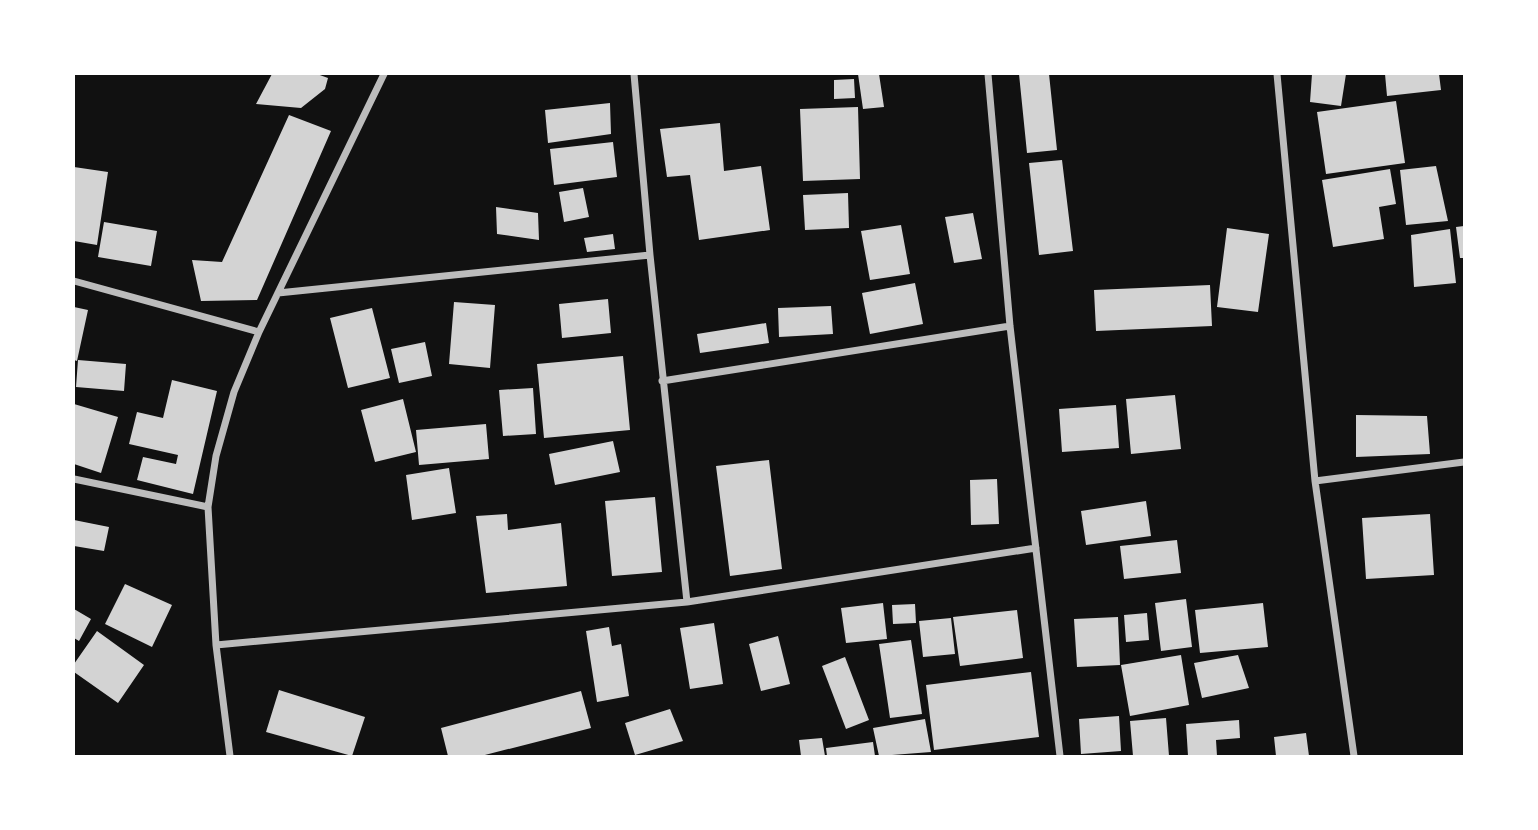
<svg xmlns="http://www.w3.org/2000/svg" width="1538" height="830" font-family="Signika,sans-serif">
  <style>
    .building { fill: #d3d3d3 }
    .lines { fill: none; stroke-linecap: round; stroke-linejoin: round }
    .minor { stroke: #bcbcbc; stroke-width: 7 }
  </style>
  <rect width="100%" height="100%" fill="#111"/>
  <path class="building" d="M272,74h45l11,4 -3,11 -24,19 -45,-4z
    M858,74h21l5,33 -21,2z
    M1019,74h30l8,76 -30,3z
    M1312,74h34l-5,32 -31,-4z
    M1385,74h54l2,16 -54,6z
    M854,79l1,19 -21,1v-19z
    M1396,101l9,62 -79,11 -9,-62z
    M610,103l1,31 -63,9 -3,-33z
    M858,107l2,72 -57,2 -3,-72z
    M289,115l42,16 -74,169 -56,1 -9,-41 30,2z
    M720,123l4,48 37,-5 9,64 -71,10 -9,-65 -23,2 -7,-48z
    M613,142l4,35 -63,8 -4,-36z
    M1062,160l11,91 -34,4 -10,-92z
    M1436,166l12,55 -42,4 -6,-55z
    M74,167l34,5 -11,73 -23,-4z
    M1390,169l6,35 -17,3 5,32 -51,8 -11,-67z
    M583,188l6,29 -25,5 -5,-30z
    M848,193l1,35 -44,2 -2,-35z
    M496,207l42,6 1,27 -42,-6z
    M973,213l9,46 -28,4 -9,-46z
    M104,222l53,9 -6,35 -53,-9z
    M901,225l9,49 -40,6 -9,-49z
    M1464,226v32h-4l-4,-31z
    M1227,228l42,6 -11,78 -41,-5z
    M1450,229l6,54 -42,4 -3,-52z
    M613,234l2,15 -28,3 -3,-14z
    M915,283l8,41 -53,10 -8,-41z
    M1210,285l2,41 -116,5 -2,-41z
    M608,299l3,34 -49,5 -3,-34z
    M454,302l41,3 -5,63 -41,-4z
    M831,306l2,28 -54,3 -1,-29z
    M74,307l14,3 -11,51 -3,-1z
    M372,308l18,70 -42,10 -18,-70z
    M766,323l3,20 -69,10 -3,-19z
    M425,342l7,34 -33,7 -8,-34z
    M623,356l7,74 -86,8 -7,-74z
    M78,360l48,4 -2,27 -48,-4z
    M172,380l45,11 -24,103 -56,-14 6,-23 33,7 2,-9 -49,-11 8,-32 26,6z
    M533,388l3,46 -33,2 -4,-46z
    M1175,395l6,54 -50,5 -5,-55z
    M403,399l13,53 -41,10 -14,-52z
    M74,404l44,13 -17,56 -27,-9z
    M1116,405l3,43 -57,4 -3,-43z
    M1356,415l71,1 3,38 -74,3z
    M486,424l3,35 -70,6 -3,-35z
    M613,441l7,31 -65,13 -6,-31z
    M769,460l13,109 -52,7 -14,-110z
    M449,468l7,45 -44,7 -6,-45z
    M997,479l2,45 -28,1 -1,-45z
    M655,497l7,75 -50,4 -7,-75z
    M1146,501l5,35 -65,9 -5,-34z
    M507,514l1,16 53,-7 6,63 -81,7 -10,-77z
    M1430,514l4,61 -68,4 -4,-61z
    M74,520l35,7 -5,24 -30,-5z
    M1177,540l4,33 -57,6 -4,-33z
    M125,584l47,21 -20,42 -47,-23z
    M1186,599l6,48 -31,4 -6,-48z
    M883,603l4,36 -41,4 -5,-35z
    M1263,603l5,44 -68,6 -5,-43z
    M915,604l1,19 -23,1 -1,-19z
    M74,609l17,10 -12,22 -5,-3z
    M1017,610l6,48 -63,8 -7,-49z
    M1147,613l2,27 -23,2 -2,-27z
    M1118,617l2,48 -43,2 -3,-48z
    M951,618l4,36 -32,3 -4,-36z
    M714,623l9,61 -33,5 -10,-61z
    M609,627l3,19 9,-2 8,52 -32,6 -11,-71z
    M97,631l47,34 -26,38 -44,-31v-8z
    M778,636l12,48 -29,7 -12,-47z
    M911,640l11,74 -32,4 -11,-74z
    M1181,655l8,50 -59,11 -9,-51z
    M1238,655l11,33 -47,10 -8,-35z
    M845,657l24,63 -23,9 -24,-63z
    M1031,672l8,65 -105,13 -8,-65z
    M279,690l86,27 -13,39 -86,-24z
    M581,691l10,37 -110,28h-33l-7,-28z
    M670,709l13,32 -48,14 -10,-32z
    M1119,716l2,35 -40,3 -2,-35z
    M1166,718l3,38h-36l-3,-35z
    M925,719l6,33 -52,4 -6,-28z
    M1239,720l1,18 -24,2 1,16h-29l-2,-32z
    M1306,733l3,23h-33l-2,-19z
    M822,738l3,18h-24l-2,-16z
    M873,742l2,14h-48l-1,-8z"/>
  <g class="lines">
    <path class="minor" d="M634,74l16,181 37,347
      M988,74l22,252 50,430
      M1277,74l38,407 39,275
      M74,281l185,51
      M278,293l372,-38
      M662,381l348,-55
      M74,479l134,28
      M1315,481l149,-19
      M216,645l471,-43 349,-54
      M230,756l-14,-111 -8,-138 8,-51 18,-64 25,-60 125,-258"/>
  </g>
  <rect width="1538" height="830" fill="none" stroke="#ffffff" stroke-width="150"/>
</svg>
